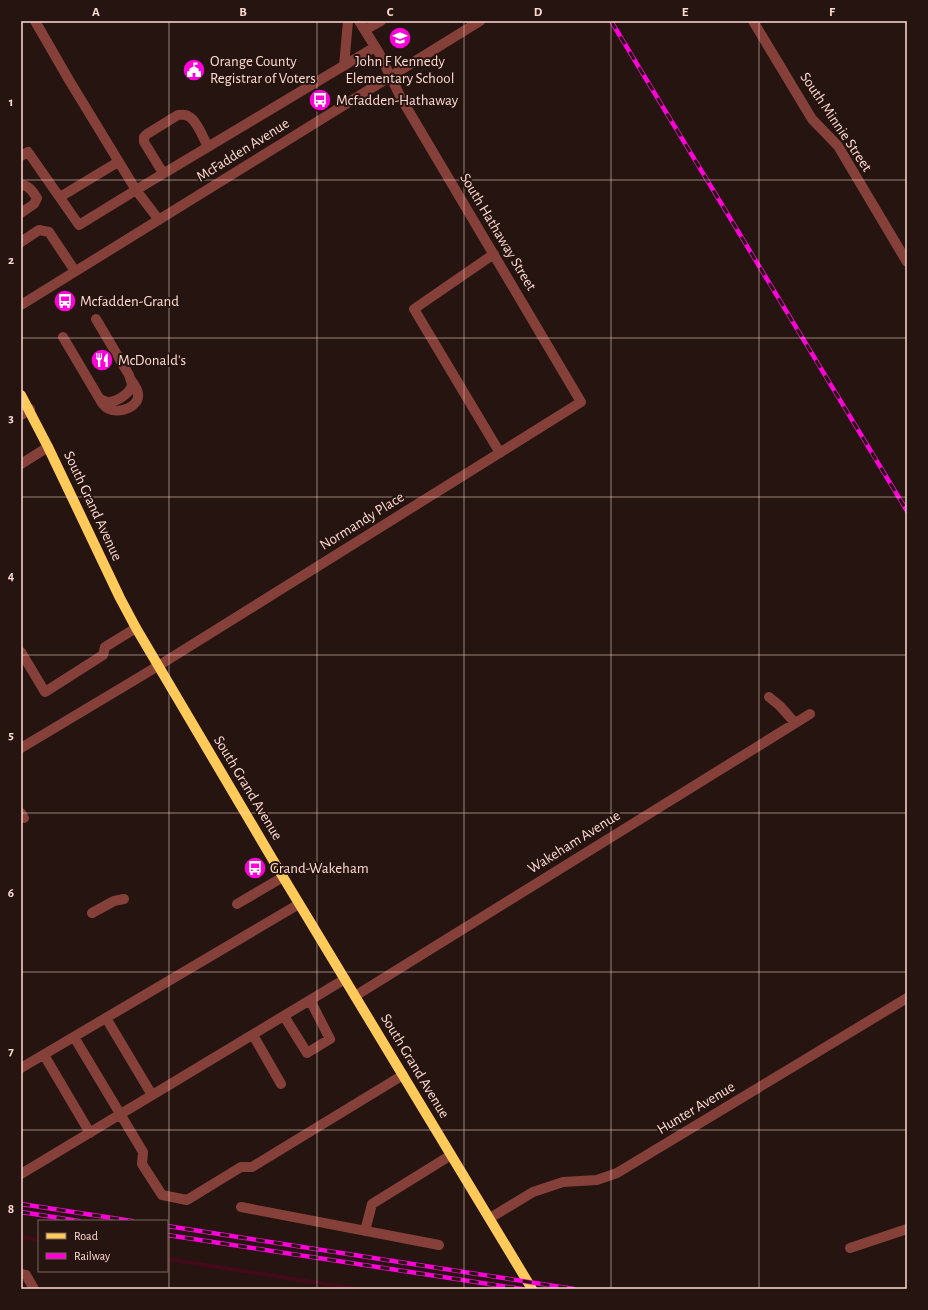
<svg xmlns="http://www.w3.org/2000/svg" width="928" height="1310" font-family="'Alegreya Sans',sans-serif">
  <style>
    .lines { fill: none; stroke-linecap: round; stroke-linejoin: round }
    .stream { stroke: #430a1c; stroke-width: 4 }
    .minor { stroke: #854039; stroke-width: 10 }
    .major { stroke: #ffca5a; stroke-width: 10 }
    .rail-casing { stroke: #fe00d8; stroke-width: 4.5 }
    .rail { stroke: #25140f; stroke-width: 3; stroke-dasharray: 9; stroke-linecap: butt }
    .grid { fill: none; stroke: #ffdad3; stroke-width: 1; stroke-opacity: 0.55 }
    .labels { text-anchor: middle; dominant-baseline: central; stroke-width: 4; stroke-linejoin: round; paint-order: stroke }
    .poi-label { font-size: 15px; fill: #ffdad3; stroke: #25140f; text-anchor: start }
    .street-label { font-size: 15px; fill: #ffdad3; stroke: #25140f }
    .neatline { fill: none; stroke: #ffdad3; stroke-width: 1.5 }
    .grid-label { font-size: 13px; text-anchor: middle; font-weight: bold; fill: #ffdad3 }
  </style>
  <rect width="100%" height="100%" fill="#25140f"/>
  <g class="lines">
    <path class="stream" d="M21,1237l18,3
      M167,1259l190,30"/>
    <path class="minor" d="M753,21l59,98 26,27 69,116
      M365,30l16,-9
      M344,66l4,-45
      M21,156l7,-4 51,73 57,-35 -67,-110 -34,-59
      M163,173l-19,-31v-5l3,-3 31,-19c4,0 7,-1 10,1 8,3 16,23 20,31
      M21,185c8,0 12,7 16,13l-3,6 -13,9
      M60,197l58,-35
      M159,220l-23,-30 239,-143
      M21,242l18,-12 10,2 26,39
      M494,254l-80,55 86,144
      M21,305l459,-284
      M96,319l33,56 3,9c-1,9 -14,17 -23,18 -3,0 -6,-2 -9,-3
      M63,337l39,66c2,2 4,5 7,6 10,5 31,-2 29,-15 0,-5 -4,-10 -7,-14
      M21,415l9,-6
      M21,464l27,-17
      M21,652l24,40 58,-37 2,-8 31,-19
      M769,697l11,9 15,17
      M21,748l137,-82 423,-264 -180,-304 -22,-45 -20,-32
      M21,813l3,5
      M237,904l46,-27
      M92,913l22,-12 10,-2
      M355,996l455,-282
      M284,1016l23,37 23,-14 -20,-39
      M106,1018l46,77
      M253,1035l28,49
      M74,1037l69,115 -1,12 20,31 25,5 54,-33h11l151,-92
      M44,1055l46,78
      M21,1068l278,-164
      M21,1174l324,-195
      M241,1207l198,38
      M490,1218l43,-26 30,-10 34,-2 20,-7 290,-175
      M365,1231l7,-27 79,-49
      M850,1248l57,-19
      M21,1274l5,1 8,14"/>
    <path class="major" d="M21,395l27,52 72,151 16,30 147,249 249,412"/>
    <g class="rail-casing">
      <path id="rail" d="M611,21l296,490
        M21,1204l111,17
        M21,1212l58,9
        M167,1226l407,63
        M167,1235l355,54"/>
    </g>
    <use href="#rail" class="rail"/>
  </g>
  <path class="grid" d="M169,21v1268M317,21v1268M464,21v1268M611,21v1268M759,21v1268M21,180h886M21,338h886M21,497h886M21,655h886M21,813h886M21,972h886M21,1130h886"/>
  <defs>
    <g id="school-disc" transform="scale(1.15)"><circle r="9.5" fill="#fe00d8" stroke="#25140f"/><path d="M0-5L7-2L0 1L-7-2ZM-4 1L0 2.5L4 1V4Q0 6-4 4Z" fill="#fff"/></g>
    <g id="civic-disc" transform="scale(1.15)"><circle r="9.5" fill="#fe00d8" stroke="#25140f"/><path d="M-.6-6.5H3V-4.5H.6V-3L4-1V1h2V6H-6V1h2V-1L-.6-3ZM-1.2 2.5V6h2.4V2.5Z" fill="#fff"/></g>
    <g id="bus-disc" transform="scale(1.15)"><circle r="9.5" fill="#fe00d8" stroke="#25140f"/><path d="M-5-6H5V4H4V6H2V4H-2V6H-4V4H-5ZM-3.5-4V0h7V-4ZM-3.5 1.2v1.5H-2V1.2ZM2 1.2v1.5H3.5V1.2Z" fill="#fff"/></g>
    <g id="restaurant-disc" transform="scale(1.15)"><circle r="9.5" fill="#fe00d8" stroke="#25140f"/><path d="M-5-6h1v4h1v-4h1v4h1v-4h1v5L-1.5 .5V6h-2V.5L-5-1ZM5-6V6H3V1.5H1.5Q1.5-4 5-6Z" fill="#fff"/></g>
  </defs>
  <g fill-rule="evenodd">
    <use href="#school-disc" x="400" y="38"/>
    <use href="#civic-disc" x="194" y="70"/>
    <use href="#bus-disc" x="320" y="100"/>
    <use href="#bus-disc" x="65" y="301"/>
    <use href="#restaurant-disc" x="102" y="360"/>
    <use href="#bus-disc" x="255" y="868"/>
  </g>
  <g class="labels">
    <g class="poi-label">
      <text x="210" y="61">Orange County<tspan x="210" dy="17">Registrar of Voters</tspan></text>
      <text x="400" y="61" text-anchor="middle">John F Kennedy<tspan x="400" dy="17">Elementary School</tspan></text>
      <text x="336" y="100">Mcfadden-Hathaway</text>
      <text x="80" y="301">Mcfadden-Grand</text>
      <text x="118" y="360">McDonald's</text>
      <text x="270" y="868">Grand-Wakeham</text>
    </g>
    <g class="street-label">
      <text transform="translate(836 122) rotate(56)">South Minnie Street</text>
      <text transform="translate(243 150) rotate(-32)">McFadden Avenue</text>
      <text transform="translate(498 232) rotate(59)">South Hathaway Street</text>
      <text transform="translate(93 506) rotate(65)">South Grand Avenue</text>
      <text transform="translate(362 521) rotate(-32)">Normandy Place</text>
      <text transform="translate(248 788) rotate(59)">South Grand Avenue</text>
      <text transform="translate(574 842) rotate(-32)">Wakeham Avenue</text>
      <text transform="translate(415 1066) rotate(59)">South Grand Avenue</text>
      <text transform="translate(696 1108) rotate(-31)">Hunter Avenue</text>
    </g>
  </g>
  <rect width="928" height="1310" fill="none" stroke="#25140f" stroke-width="44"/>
  <rect x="38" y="1220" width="130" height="52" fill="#25140f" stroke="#7c635d"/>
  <rect x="46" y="1233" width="20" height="6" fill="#ffca5a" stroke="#7c635d"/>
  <text x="74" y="1240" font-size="12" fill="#ffdad3">Road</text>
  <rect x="46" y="1253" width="20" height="6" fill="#fe00d8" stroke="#7c635d"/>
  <text x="74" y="1260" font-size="12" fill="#ffdad3">Railway</text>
  <rect x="22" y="22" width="884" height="1266" class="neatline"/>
  <g class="grid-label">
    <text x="96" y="16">A</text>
    <text x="243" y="16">B</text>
    <text x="390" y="16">C</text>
    <text x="538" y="16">D</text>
    <text x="685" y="16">E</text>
    <text x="832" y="16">F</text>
    <text x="11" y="106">1</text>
    <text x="11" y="264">2</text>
    <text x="11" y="422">3</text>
    <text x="11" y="580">4</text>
    <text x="11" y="739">5</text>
    <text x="11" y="897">6</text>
    <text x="11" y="1055">7</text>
    <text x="11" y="1213">8</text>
  </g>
</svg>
